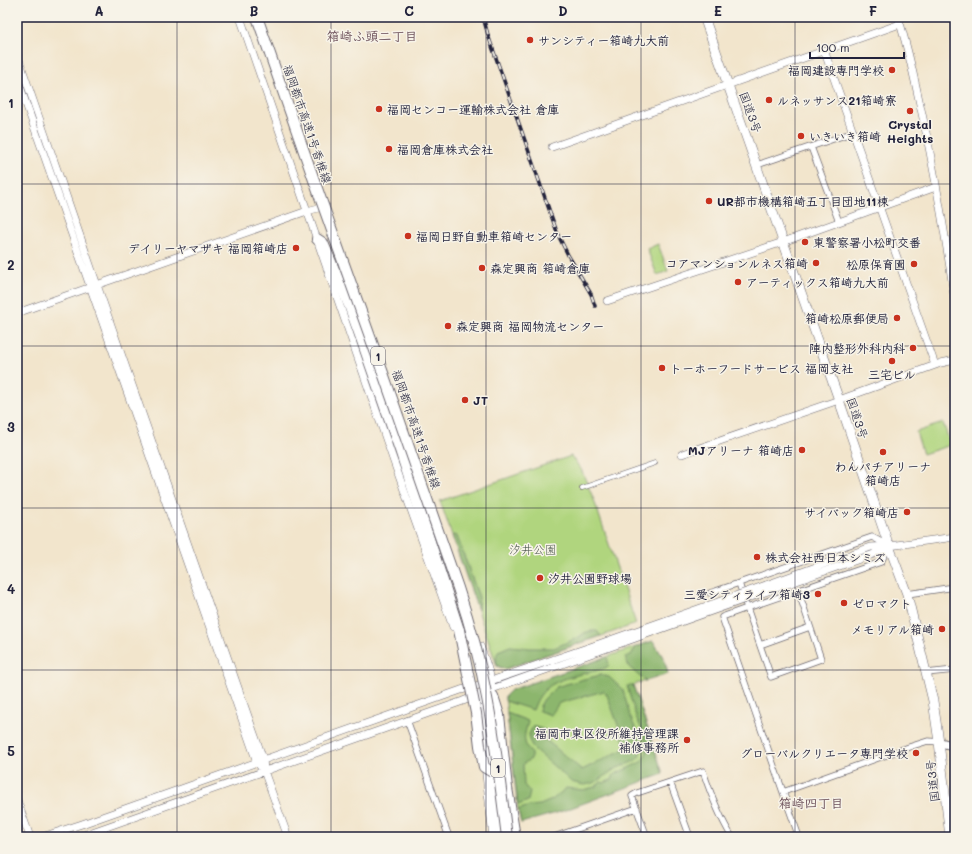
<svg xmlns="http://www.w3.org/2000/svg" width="972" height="854" font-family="Mali,'Klee One',sans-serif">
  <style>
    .green { fill: #b0d57e; stroke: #697c5c }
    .forest { fill: #8cb66d; stroke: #576c54 }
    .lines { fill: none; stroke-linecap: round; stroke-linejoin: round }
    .pedestrian-casing { stroke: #6b666e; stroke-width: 5.5 }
    .minor-casing { stroke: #6b666e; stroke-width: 7 }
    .tertiary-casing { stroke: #6b666e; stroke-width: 8 }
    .primary-casing { stroke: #6b666e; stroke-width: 10 }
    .trunk-casing { stroke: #6b666e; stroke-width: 10 }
    .motorway-casing { stroke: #6b666e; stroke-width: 12 }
    .pedestrian { stroke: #fff; stroke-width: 4 }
    .minor { stroke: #fff; stroke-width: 5.5 }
    .tertiary { stroke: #fff; stroke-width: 7 }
    .primary { stroke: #fff; stroke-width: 8 }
    .trunk { stroke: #fff; stroke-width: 9 }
    .motorway { stroke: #fff; stroke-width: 10 }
    .rail-casing { stroke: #22223b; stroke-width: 3.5 }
    .rail { stroke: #f7f3e8; stroke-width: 2; stroke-dasharray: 6; stroke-linecap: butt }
    .tertiary-bridge-casing { stroke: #6b666e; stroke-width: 8; stroke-linecap: butt }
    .motorway-bridge-casing { stroke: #6b666e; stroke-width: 12; stroke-linecap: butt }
    .tertiary-bridge { stroke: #fff; stroke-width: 7 }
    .motorway-bridge { stroke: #fff; stroke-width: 10 }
    .grid { fill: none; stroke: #22223b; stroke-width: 1; stroke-opacity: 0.55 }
    .poi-dot { fill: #c8321e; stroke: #f7f3e8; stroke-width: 1.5 }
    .labels { text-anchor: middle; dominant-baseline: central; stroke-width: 3; stroke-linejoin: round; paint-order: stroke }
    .shield { fill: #f7f3e8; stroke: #62616f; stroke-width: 1 }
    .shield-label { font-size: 11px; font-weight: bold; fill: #22223b }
    .poi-label { font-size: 12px; font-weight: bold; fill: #22223b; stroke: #f7f3e8; text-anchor: start }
    .street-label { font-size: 12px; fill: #22223b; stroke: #f7f3e8 }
    .park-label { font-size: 12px; fill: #4d584f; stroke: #f7f3e8 }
    .neighbourhood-label { font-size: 13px; font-weight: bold; fill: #6d515b; stroke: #f7f3e8 }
    .neatline { fill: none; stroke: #22223b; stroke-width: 1.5 }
    .grid-label { font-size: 13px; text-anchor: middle; font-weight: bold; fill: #22223b }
  </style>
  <rect width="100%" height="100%" fill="#f7f3e8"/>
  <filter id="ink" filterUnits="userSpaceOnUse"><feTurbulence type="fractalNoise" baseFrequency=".025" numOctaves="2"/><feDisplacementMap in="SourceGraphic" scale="8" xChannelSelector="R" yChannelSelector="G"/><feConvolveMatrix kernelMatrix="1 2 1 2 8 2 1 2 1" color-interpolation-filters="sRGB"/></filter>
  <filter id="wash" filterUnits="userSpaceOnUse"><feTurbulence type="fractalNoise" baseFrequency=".012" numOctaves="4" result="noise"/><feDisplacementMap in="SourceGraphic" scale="16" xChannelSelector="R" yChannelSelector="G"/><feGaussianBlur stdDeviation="0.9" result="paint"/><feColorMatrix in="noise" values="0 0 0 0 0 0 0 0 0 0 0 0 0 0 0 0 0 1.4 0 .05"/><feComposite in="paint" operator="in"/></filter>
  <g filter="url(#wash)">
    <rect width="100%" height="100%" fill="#f2e5cc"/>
    <path class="green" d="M658,244l10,27 -11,4 -10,-26z
      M943,423l8,22 -28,9 -7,-22z
      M571,456l10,13 13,31 42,124 -131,45 -8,-3 -19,-56 -38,-109z
      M653,641l11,18 4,15 -35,11 30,89 -142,49 -3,-13 -13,-114 6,-6z"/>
    <path class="forest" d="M454,535l3,1 22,61 -1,13 -26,-74z
      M590,631h7l4,5 -96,33 -8,-3 -1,-9 2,-6 12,-5 20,2h24l25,-11 5,-4z
      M653,641l11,18 4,15 -22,7 -7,-5 -10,-9 -4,-10 6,-2 5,-8z
      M607,657l2,8c-3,4 -8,4 -14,6 -14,3 -39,8 -49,18 -7,6 -10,13 -13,21l-28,-9v-5l6,-6z
      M601,675l8,2 14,13 7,26 12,28 -3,13 -4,4 -20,8 -21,14 -10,2 -13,-3 -6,-6 -32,-28 -4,-8v-6l4,-8 12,4v9l37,31 42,-21 1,-5 -18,-49 -3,-4 -45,12 -8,12 -12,-4 1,-5 4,-7 12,-12 28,-8z
      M633,685l30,89 -103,38 -39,11 -3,-13 11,-4 11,-1 12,-5 14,-12 17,2 12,-3 6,-5 3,1 9,-4v-4l26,-12 5,-4 3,-8 -3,-17 -8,-17 -9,-31z
      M507,713l21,8c-3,14 -7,19 3,32v6l-8,5 1,21 6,7 -2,9 -10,4z"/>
  </g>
  <g filter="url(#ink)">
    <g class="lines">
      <g class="pedestrian-casing">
        <path id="pedestrian" d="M582,488l73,-25"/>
      </g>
      <g class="minor-casing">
        <path id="minor" d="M811,147l28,75
          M757,165l97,-33
          M872,537l17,9 -8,16 -134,46 -8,-25z
          M710,593l29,-10
          M907,594l48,-7
          M760,645l50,-18
          M926,673l29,-3
          M407,720l42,117
          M670,782l20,55
          M783,792l-61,-175 25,-9 24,69 50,-18 -23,-69
          M554,837l83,-29
          M647,837l-15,-41 5,-3 66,-22c8,24 16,45 29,66
          M799,837l-16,-45 126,-45 19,-6 11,1"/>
      </g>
      <g class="tertiary-casing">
        <path id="tertiary" d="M240,17l154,445 59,165
          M898,17c9,27 15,55 21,83 15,66 26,133 36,201
          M824,50l111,315
          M17,54l80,231 166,474 1,12 24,66
          M17,78l240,684 7,9
          M552,147l348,-123
          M607,301l176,-59 153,-55
          M17,313l290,-102 19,-5
          M682,454l157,-54 102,-37 14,-3
          M766,585l105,-38 18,-1 66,-9
          M768,591l106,-37 13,-7
          M480,646c6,17 14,35 12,54
          M485,765l8,72
          M17,800l13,37
          M17,835l1,2
          M42,837l40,-13 379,-134 12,-3 123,-42
          M78,837l385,-136 29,-12 107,-38"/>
      </g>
      <g class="primary-casing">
        <path id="primary" d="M939,742l11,3h5"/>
      </g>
      <g class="trunk-casing">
        <path id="trunk" d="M704,17l135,383 50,146 18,48 26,107 6,41 11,95"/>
      </g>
      <g class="motorway-casing">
        <path id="motorway" d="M317,239l6,4 26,62 13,36 38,109 59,180
          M493,696l6,19 8,73 8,49
          M482,699l19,138"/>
      </g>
      <use href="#pedestrian" class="pedestrian"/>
      <use href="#minor" class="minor"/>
      <use href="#tertiary" class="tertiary"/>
      <use href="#primary" class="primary"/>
      <use href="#trunk" class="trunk"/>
      <use href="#motorway" class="motorway"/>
      <g class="rail-casing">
        <path id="rail" d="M483,17l5,18 70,200 10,20 23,39 4,12"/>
      </g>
      <use href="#rail" class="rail"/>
      <g class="tertiary-bridge-casing">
        <path id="tertiary-bridge" d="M596,645l170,-60
          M599,651l169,-60"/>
      </g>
      <g class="motorway-bridge-casing">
        <path id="motorway-bridge" d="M257,17l58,166 68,190 75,215c12,36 22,72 29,110 9,46 14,93 20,139
          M459,630l17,83 4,33 4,21 8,5"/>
      </g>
      <use href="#tertiary-bridge" class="tertiary-bridge"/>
      <use href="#motorway-bridge" class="motorway-bridge"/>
    </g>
  </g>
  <path class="grid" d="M177,17v820M331,17v820M486,17v820M641,17v820M795,17v820M17,184h938M17,346h938M17,508h938M17,670h938"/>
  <g class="poi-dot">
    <circle cx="530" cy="40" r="4"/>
    <circle cx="892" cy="70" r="4"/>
    <circle cx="769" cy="100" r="4"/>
    <circle cx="379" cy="109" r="4"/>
    <circle cx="910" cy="111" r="4"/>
    <circle cx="801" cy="136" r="4"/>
    <circle cx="389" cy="149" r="4"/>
    <circle cx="709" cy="201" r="4"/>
    <circle cx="408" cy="236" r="4"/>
    <circle cx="805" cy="242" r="4"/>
    <circle cx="296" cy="248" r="4"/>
    <circle cx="816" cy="263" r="4"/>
    <circle cx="914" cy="264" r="4"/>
    <circle cx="482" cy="268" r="4"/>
    <circle cx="738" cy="282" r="4"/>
    <circle cx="897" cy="318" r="4"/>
    <circle cx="448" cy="326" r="4"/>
    <circle cx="913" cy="348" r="4"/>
    <circle cx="892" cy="361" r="4"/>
    <circle cx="662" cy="368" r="4"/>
    <circle cx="465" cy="400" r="4"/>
    <circle cx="802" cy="450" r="4"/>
    <circle cx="883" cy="452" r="4"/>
    <circle cx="907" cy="512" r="4"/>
    <circle cx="757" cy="557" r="4"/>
    <circle cx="540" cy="578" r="4"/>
    <circle cx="818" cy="594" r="4"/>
    <circle cx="844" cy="603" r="4"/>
    <circle cx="942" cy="629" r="4"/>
    <circle cx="687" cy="740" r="4"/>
    <circle cx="916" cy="753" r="4"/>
  </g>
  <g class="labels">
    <g class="shield">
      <rect x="371" y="347" width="14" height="18" rx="3"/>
      <rect x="491" y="759" width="14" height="18" rx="3"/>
    </g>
    <g class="shield-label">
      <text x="378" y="356">1</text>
      <text x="498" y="768">1</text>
    </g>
    <g class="poi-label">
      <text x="538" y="40">サンシティー箱崎九大前</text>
      <text x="884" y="70" text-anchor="end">福岡建設専門学校</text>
      <text x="777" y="100">ルネッサンス21箱崎寮</text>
      <text x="387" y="109">福岡センコー運輸株式会社 倉庫</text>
      <text x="910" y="124" text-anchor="middle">Crystal<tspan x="910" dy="14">Heights</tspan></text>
      <text x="809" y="136">いきいき箱崎</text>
      <text x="397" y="149">福岡倉庫株式会社</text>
      <text x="717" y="201">UR都市機構箱崎五丁目団地11棟</text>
      <text x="416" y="236">福岡日野自動車箱崎センター</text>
      <text x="813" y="242">東警察署小松町交番</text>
      <text x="288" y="248" text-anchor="end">デイリーヤマザキ 福岡箱崎店</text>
      <text x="808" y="263" text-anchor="end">コアマンションルネス箱崎</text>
      <text x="906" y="264" text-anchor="end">松原保育園</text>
      <text x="490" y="268">森定興商 箱崎倉庫</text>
      <text x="746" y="282">アーティックス箱崎九大前</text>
      <text x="889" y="318" text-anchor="end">箱崎松原郵便局</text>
      <text x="456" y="326">森定興商 福岡物流センター</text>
      <text x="905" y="348" text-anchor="end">陣内整形外科内科</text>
      <text x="670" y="368">トーホーフードサービス 福岡支社</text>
      <text x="892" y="374" text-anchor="middle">三宅ビル</text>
      <text x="473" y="400">JT</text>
      <text x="794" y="450" text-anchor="end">MJアリーナ 箱崎店</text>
      <text x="883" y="466" text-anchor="middle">わんパチアリーナ<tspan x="883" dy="14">箱崎店</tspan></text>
      <text x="899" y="512" text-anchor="end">サイバック箱崎店</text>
      <text x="765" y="557">株式会社西日本シミズ</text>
      <text x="548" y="578">汐井公園野球場</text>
      <text x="810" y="594" text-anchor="end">三愛シティライフ箱崎3</text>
      <text x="852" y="603">ゼロマクト</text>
      <text x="934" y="629" text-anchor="end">メモリアル箱崎</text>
      <text x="679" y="733" text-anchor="end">福岡市東区役所維持管理課<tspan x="679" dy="14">補修事務所</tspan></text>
      <text x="908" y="753" text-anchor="end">グローバルクリエータ専門学校</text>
    </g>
    <g class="street-label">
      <text transform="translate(751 112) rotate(70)">国道3号</text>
      <text transform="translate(308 124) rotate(71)">福岡都市高速1号香椎線</text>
      <text transform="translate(858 418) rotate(71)">国道3号</text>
      <text transform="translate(417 429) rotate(71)">福岡都市高速1号香椎線</text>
      <text transform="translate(932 781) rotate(-97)">国道3号</text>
    </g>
    <g class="park-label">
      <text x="533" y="549">汐井公園</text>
    </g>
    <g class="neighbourhood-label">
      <text x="372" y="35">箱崎ふ頭二丁目</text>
      <text x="811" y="802">箱崎四丁目</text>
    </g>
  </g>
  <rect width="972" height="854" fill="none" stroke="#f7f3e8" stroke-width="44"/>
  <path d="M810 52v6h94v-6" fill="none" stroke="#22223b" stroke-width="2"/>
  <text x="816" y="52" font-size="12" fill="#22223b" stroke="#f7f3e8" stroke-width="3" paint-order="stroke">100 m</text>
  <rect x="22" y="22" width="928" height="810" class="neatline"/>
  <g class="grid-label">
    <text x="99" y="16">A</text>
    <text x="254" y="16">B</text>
    <text x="409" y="16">C</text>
    <text x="563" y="16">D</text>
    <text x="718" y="16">E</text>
    <text x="873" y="16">F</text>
    <text x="11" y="108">1</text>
    <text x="11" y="270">2</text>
    <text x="11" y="432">3</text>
    <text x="11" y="594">4</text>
    <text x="11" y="756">5</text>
  </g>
</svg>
